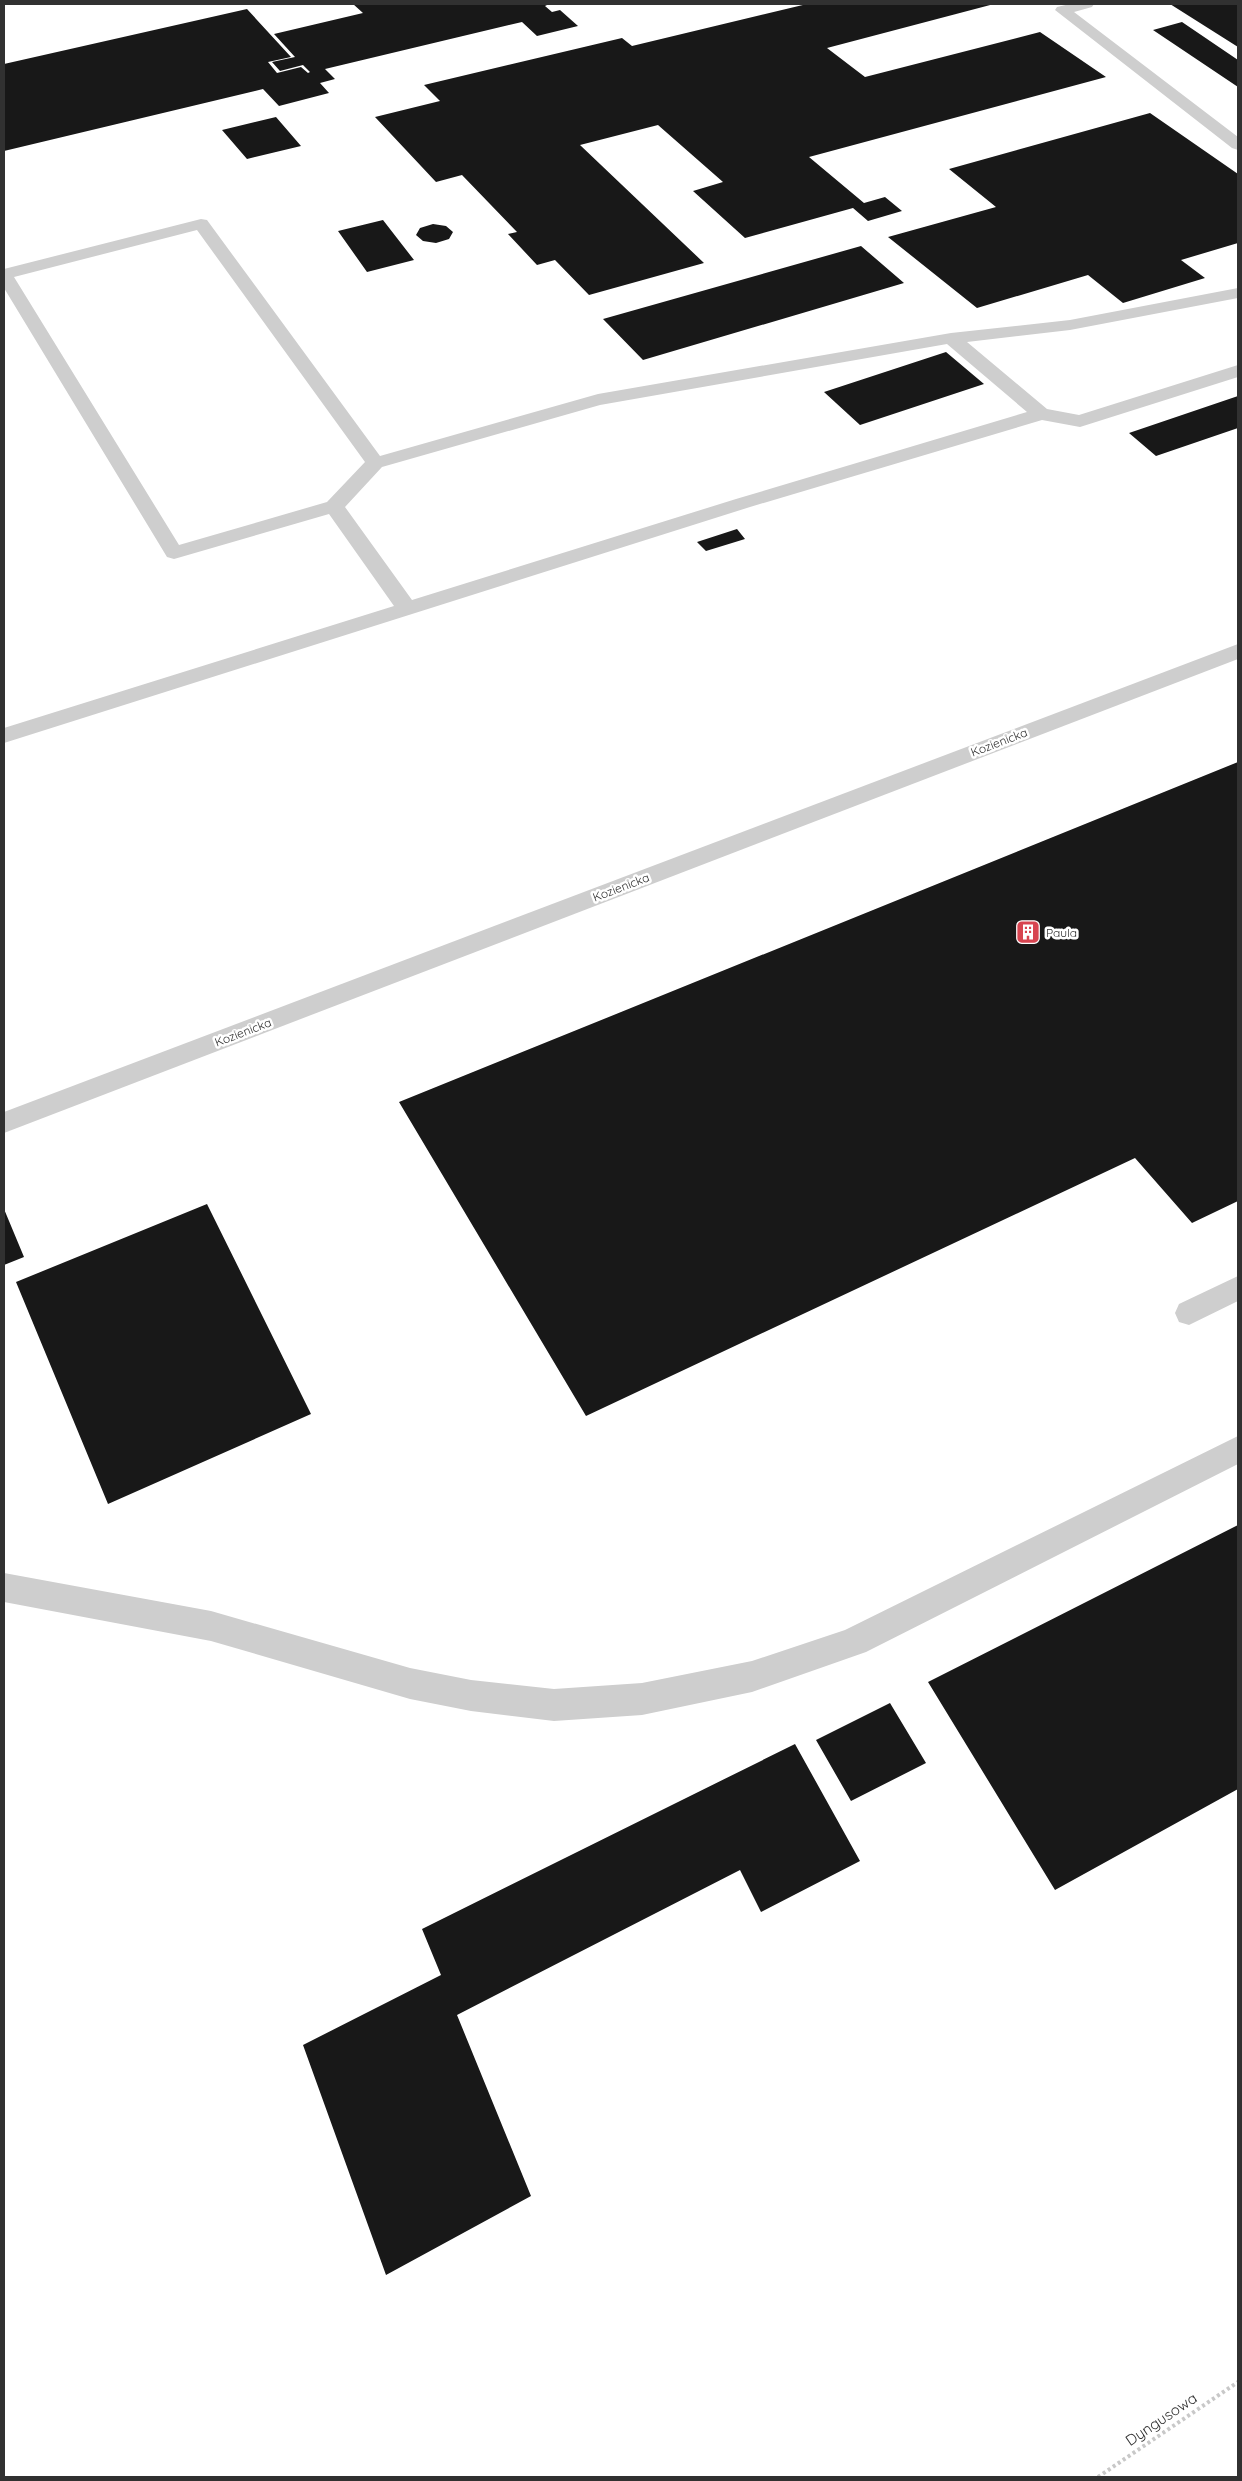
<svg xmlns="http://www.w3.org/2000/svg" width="1242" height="2481" font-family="Quicksand,sans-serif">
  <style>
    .building { fill: #181818 }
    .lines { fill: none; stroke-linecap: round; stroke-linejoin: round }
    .path { stroke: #c8c8c8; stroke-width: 4; stroke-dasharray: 3 3; stroke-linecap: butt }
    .service { fill: #cecece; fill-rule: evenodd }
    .minor { fill: #cecece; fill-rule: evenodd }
    .labels { text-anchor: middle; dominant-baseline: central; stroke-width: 5; stroke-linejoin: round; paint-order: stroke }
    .street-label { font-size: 12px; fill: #313131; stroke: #fff }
    .poi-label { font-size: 12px; fill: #313131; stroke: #fff; text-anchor: start }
    .near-street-label { font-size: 15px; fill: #313131; stroke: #fff }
  </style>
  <rect width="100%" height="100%" fill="#fff"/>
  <path class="building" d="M353,4h196l-4,2 7,6 8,-2 18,16 -41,10 -15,-14 -197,47 10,10 -15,4 9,10 -50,13 -16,-17 -259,62v-87l243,-55 44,48 -23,5 9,11 24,-6 7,6 2,-1 -7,-7 -23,6 -8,-9 23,-5 -21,-23 89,-21z
    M807,4h187l-167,44 38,29 175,-45 66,45 -297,80 55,46 21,-6 17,14 -34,10 -15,-13 -108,30 -52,-47 30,-9 -65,-57 -78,20 124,118 -115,32 -34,-35 -18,5 -29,-31 9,-2 -55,-57 -26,7 -61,-65 65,-16 -16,-16 198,-47 10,8z
    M1170,4h68v43z
    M1182,22l56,38v27l-85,-57z
    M1150,113l88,61v69l-57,17 24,18 -82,25 -35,-28 -111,33 -89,-71 108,-30 -47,-38z
    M276,117l25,29 -54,13 -25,-29z
    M383,220l31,40 -47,12 -29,-41z
    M433,224l13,2 7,6 -4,7 -13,4 -13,-2 -7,-6 4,-7z
    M861,246l43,37 -261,77 -40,-41z
    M946,352l38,32 -124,41 -36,-33z
    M1238,396v32l-82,28 -27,-23z
    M737,529l8,10 -39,12 -9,-9z
    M1238,762v439l-46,22 -57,-65 -549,258 -187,-314z
    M207,1204l104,210 -203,90 -92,-222z
    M4,1209l20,48 -20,8z
    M1238,1525v264l-183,101 -127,-208z
    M890,1703l36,60 -75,38 -35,-61z
    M795,1744l65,117 -99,51 -21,-42 -283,145 74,181 -145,79 -83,-230 138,-70 -19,-46z"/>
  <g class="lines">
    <path class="path" d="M1098,2477l140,-95"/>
    <path class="service" d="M1070,4h24l-2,3 -18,5 164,125v13l-6,-2 -177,-138 2,-3z
      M201,219l6,1 173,236 218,-62 353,-61 119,-13 168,-32v10l-168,32 -103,12 80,67 32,6 159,-50v12l-158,50 -38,-7 -292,87 -746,236v-15l390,-122 -65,-92 -148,43 -7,2 -7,-2 -163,-269v-19zM197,230l168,232 -38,40 -148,43 -165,-268zM947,344l80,68 -291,87 -324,101 -67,-93 37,-40 218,-62z
      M1238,1276v25l-49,24 -10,-3 -4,-9 4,-9z
      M1238,1436v28l-372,188 -114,40 -110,23 -88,6 -83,-10 -61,-12 -199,-58 -207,-39v-29l207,38 199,57 61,12 83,9 88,-6 110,-22 93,-31z"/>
    <path class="minor" d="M1238,644v15l-1234,474v-21z"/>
  </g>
  <defs>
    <g id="building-square" transform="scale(1.25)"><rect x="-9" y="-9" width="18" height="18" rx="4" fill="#d74450" stroke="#fff"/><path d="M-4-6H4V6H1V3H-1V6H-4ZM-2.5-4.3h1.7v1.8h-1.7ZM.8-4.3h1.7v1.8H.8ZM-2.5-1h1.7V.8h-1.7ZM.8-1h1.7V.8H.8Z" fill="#fff"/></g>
  </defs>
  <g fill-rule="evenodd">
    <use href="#building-square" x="1028" y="932"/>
  </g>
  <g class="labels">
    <g class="street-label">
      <text transform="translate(999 742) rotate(-21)">Kozienicka</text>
      <text transform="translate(621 887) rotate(-21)">Kozienicka</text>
      <text transform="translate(243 1032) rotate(-21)">Kozienicka</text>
    </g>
    <g class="poi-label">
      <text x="1046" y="932">Paula</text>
    </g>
    <g class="near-street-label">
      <text transform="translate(1161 2419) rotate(-34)">Dyngusowa</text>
    </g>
  </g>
  <rect width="1242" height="2481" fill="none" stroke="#313131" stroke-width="10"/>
</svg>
